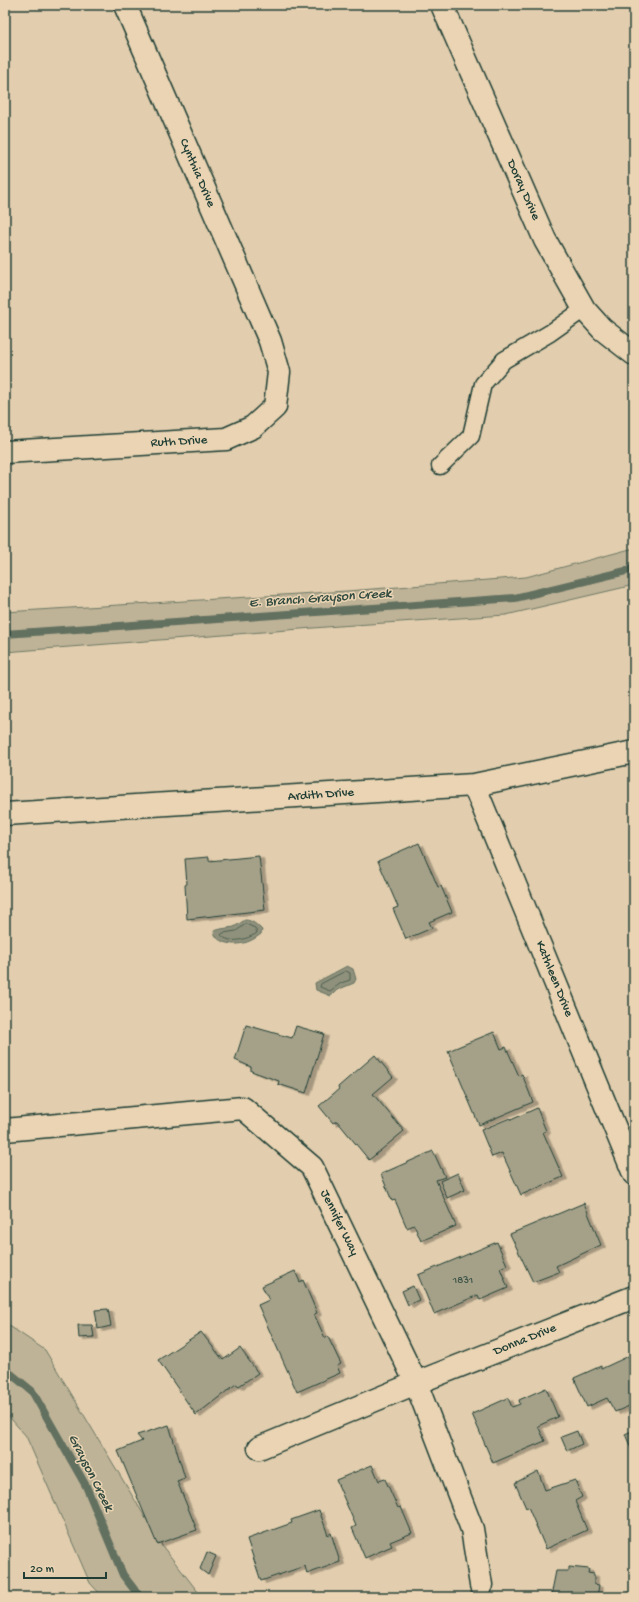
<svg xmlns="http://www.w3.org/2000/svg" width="639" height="1602" font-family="'Gochi Hand',sans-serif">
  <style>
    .green { fill: #beb397; stroke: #6e7866 }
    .water { fill: #8f917b; stroke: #626f5f }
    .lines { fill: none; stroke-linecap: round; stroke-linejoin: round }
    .shore { stroke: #4c5f50; stroke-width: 1 }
    .stream { stroke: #626f5f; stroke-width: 8 }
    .building { fill: #a5a189; stroke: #1f3d34; filter: url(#shadow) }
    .service-casing { stroke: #1f3d34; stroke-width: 19 }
    .minor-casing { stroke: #1f3d34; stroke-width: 25 }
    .service { stroke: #ead4b3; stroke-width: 16 }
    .minor { stroke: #ead4b3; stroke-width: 22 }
    .labels { text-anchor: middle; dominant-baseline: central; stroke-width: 3; stroke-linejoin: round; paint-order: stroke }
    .number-label { font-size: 11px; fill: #405649 }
    .street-label { font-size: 13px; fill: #1f3d34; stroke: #ead4b3 }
    .water-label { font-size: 14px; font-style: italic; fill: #304a3f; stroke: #ead4b3 }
  </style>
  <defs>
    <filter id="shadow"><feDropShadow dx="4.5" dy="2.5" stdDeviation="0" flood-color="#0004"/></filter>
  </defs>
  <rect width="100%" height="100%" fill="#e2ceae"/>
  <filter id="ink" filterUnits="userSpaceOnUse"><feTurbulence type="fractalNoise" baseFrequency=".025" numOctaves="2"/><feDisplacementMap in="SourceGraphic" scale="8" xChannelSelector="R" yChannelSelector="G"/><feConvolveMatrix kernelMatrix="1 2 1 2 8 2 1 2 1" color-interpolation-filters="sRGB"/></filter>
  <g filter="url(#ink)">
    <path class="green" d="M634,548v37l-128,30 -167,11 -334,26v-40l342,-21 179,-14z
      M5,1323l40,27 118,197 39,50h-99l-13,-14 -64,-147 -21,-24z"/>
    <path class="water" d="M245,920c7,0 12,5 17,10l-1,4c-4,3 -8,6 -14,8 -10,4 -31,3 -33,-11l7,-2 13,-2z
      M347,966l6,3 3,10 -2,4 -17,7 -6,6 -15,-6 -1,-7z"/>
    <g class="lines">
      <path class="shore" d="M246,924l9,4 2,5c-9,6 -27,12 -36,2l2,-2 13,-2z
        M346,971l4,2v7l-9,3 -11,8 -10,-4 1,-3z"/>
      <path class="stream" d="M5,634l510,-36 119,-29
        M5,1369l27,22 54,95 37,89 17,22"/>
    </g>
    <path class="building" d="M419,843l19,44 3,-1 11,26 -23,10 3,6 -26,11 -13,-30 5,-2 -20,-46z
      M259,856l6,54 -78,9 -2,-34 2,-1 -2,-25 24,-2v4z
      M246,1025l46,13 4,-12 28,8 -18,59 -28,-9 1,-3 -28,-10v-4l-16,-7z
      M494,1032l7,17 5,-2 13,29 3,-2 11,28 -54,23 -31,-74z
      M375,1055l18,22 -20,17 31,37 -35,29 -32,-39 -4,2 -14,-17 20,-17 -1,-2z
      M537,1108l9,23 -3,1 20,45 -42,18 -19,-42 -10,4 -11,-27 29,-12 1,2z
      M433,1151l12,26 -9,3 20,46 -35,15 -7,-16 -7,3 -12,-28 -3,1 -11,-27z
      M458,1173l7,17 -18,8 -7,-17z
      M584,1203l17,42 -45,21 3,6 -26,10 -23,-48z
      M497,1242l10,23 -7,3 8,20 -28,12 -2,-5 -44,19 -16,-39z
      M295,1271l5,11 3,-2 14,33 -3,1 11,24 3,-1 13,27 -4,2 3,7 -43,19 -39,-87 11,-5 -7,-14z
      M413,1286l6,14 -11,5 -6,-14z
      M108,1309l3,17 -13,3 -3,-19z
      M78,1325h14l2,12 -15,1z
      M201,1332l22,28 17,-12 18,25 -19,13 -3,-2 -40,31 -38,-55z
      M631,1355l3,7v42l-19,8 -8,-14 -20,9 -13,-29 27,-12v3z
      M546,1388l12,29 -20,9 7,15 -52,22 -21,-49 36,-16 4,9 8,-3 -1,-4z
      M169,1425l16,53 -8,3 20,49 -40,14 -39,-93 24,-10 -5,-6z
      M634,1430v25l-9,-21z
      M577,1431l5,13 -15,7 -6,-14z
      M372,1465l7,16 6,-2 13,29 3,-1 11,26 -22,9 2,4 -27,12 -13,-30 4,-2 -20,-46z
      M538,1471l7,19 30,-10 7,17 -7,4 12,29 -41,19 -18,-42 -2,1 -11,-25z
      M319,1510l9,25 3,-2 9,29 -33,12 -2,-8 -44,15 -14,-42 45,-16 -1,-3z
      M207,1552l9,4 -8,19 -8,-6z
      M569,1567l20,2 -1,4 6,1v10l5,1 -2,12h-53v-1h7l5,-25h13z
      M389,1592l4,5h-12z"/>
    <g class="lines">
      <g class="service-casing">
        <path id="service" d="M440,466l31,-30 12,-52 21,-24 46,-27 34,-24"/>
      </g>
      <g class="minor-casing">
        <path id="minor" d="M442,5l103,235 39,69 18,20 32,25
          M5,452l221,-13 27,-12 22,-20 4,-35 -9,-31 -145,-336
          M474,785l160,389
          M5,814l469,-29 160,-33
          M5,1130l238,-22 69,59 104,216 56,146 9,56
          M259,1448l157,-65 218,-86"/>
      </g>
      <use href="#service" class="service"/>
      <use href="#minor" class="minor"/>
    </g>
  </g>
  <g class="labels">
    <g class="number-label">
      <text x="463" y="1281">1831</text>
    </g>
    <g class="street-label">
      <text transform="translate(197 173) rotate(67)">Cynthia Drive</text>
      <text transform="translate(523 190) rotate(66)">Doray Drive</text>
      <text transform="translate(179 442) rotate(-3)">Ruth Drive</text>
      <text transform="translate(321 795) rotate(-4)">Ardith Drive</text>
      <text transform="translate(554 979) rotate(68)">Kathleen Drive</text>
      <text transform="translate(339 1223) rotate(64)">Jennifer Way</text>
      <text transform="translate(525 1340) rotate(-22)">Donna Drive</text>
    </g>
    <g class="water-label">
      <text transform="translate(320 599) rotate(-4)">E. Branch Grayson Creek</text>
      <text transform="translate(90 1473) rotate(63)">Grayson Creek</text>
    </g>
  </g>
  <rect width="639" height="1602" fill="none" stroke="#ead4b3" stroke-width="20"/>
  <rect x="10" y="10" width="619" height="1582" fill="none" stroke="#1f3d34" stroke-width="1.5" filter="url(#ink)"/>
  <path d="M24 1572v6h82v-6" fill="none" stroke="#1f3d34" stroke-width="2"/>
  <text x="30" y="1572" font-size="12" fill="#1f3d34" stroke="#ead4b3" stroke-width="3" paint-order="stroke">20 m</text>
</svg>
